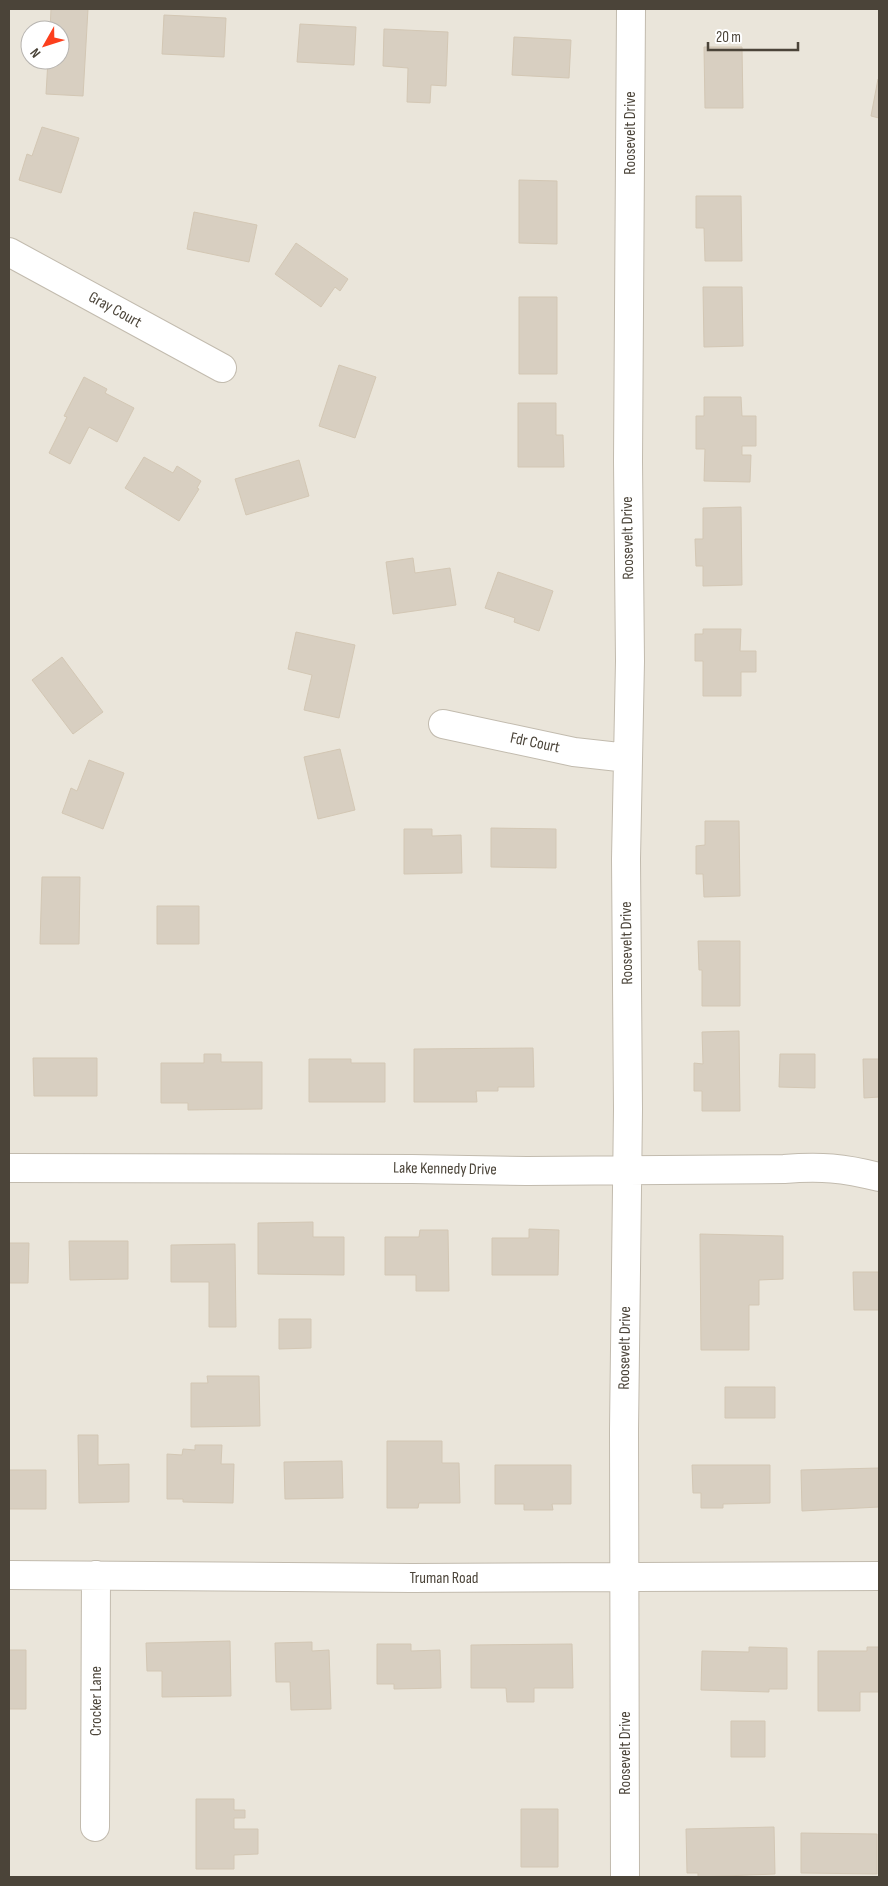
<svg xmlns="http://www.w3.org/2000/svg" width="888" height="1886" font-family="'Sofia Sans Condensed',sans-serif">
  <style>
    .residential { fill: #eae5da; fill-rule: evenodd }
    .building { fill: #d8cfc1; stroke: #d3c7b4 }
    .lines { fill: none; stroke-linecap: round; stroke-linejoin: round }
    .minor-casing { stroke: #c2bbae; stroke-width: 30 }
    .minor { stroke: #fff; stroke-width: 28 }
    .labels { text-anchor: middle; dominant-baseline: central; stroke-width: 4.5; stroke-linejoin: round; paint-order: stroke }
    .street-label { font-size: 16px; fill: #4b4439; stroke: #fff }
  </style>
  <rect width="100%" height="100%" fill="#f6f3ec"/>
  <path class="residential" d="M9,9h870v1868h-870zM30,30h30v30h-30z"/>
  <path class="building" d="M51,9h37l-5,87 -37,-2 2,-34h12v-30h-10z
    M164,15l62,3 -2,39 -62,-3z
    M300,24l56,3 -2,38 -57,-3z
    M384,29l64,3 -2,54 -15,-1 -1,18 -23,-1 1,-34 -25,-2z
    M514,37l57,3 -2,38 -57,-3z
    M704,47h38l1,61h-38z
    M878,79l1,1v38l-8,-2z
    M42,127l37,11 -18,55 -42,-13 8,-26 5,2z
    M519,180l38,1v63l-38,-1z
    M696,196h45l1,65h-37l-1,-33h-8z
    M194,212l63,13 -8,37 -62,-13z
    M296,243l52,36 -8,12 -5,-4 -14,20 -46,-33z
    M703,287h39l1,59 -39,1z
    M519,297h38v77h-38z
    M339,365l37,12 -21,61 -36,-12z
    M84,377l23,12 -2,4 29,15 -17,34 -28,-15 -19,37 -21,-11 18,-36 -3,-1z
    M704,397h37l1,19h14v30h-14v9h9l-1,27 -46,-1 1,-32h-9v-33h8z
    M518,403h38v32h7l1,32h-46z
    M144,457l29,16 4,-7 24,15 -4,7 2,1 -20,32 -54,-33z
    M299,460l10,36 -63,19 -11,-36z
    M741,507l1,78 -39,1v-20h-7l-1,-27h8v-31z
    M413,558l2,15 35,-5 6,37 -63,9 -7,-52z
    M498,572l55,19 -14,40 -25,-9 1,-4 -30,-10z
    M703,629h38l-1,22h16v21h-15v24h-38v-35h-8v-27h8z
    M296,632l59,13 -16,73 -35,-8 8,-35 -24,-6z
    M62,657l41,55 -30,22 -41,-54z
    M340,749l15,61 -37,9 -14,-62z
    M89,760l35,13 -21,56 -41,-16 9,-25 6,3z
    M705,821h34l1,75 -36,1 -1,-23h-7v-28l9,-1z
    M491,828l65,1v39l-65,-1z
    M404,829h28v7l29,-1 1,38 -58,1z
    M42,877h38l-1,67h-39z
    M157,906h42v38h-42z
    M698,941h42v65h-38v-36h-3z
    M739,1031l1,80h-38v-20h-8v-28l9,1 -1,-32z
    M533,1048l1,39h-36v4h-22l1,11h-63v-53z
    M204,1054h17v8h41v47l-74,1v-7h-27v-40h43z
    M780,1054h35v34l-36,-1z
    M33,1058h64v38h-63z
    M309,1059h42v4h34v39h-76z
    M863,1059h16v38l-15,1z
    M313,1222v15h31v38l-86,-1v-51z
    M529,1229l30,1 -1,45h-66v-37h37z
    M420,1230h28l1,61h-33v-16h-31v-38h34z
    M700,1234l83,2v43l-24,1v25h-10v45h-48z
    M69,1241h59v38l-58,1z
    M9,1243h20l-1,40h-19z
    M235,1244l1,83h-27v-45h-38v-37z
    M853,1272h26v38h-25z
    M279,1319h32v29l-32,1z
    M207,1376h52l1,50 -69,1v-44h17z
    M725,1387h50v31h-50z
    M78,1435h20v30l31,-1v38l-50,1z
    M387,1441h55v22h17l1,40h-41l-1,5h-31z
    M195,1445h27l-1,19h13l-1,39 -50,-1v-3h-16v-45l15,1 1,-6 12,1z
    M342,1461l1,37 -58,1 -1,-37z
    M495,1465h76v39h-19l1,6h-29v-6h-29z
    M692,1465h78v38l-47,1v4h-22v-15h-8z
    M879,1468v39l-77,4 -1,-41z
    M9,1470h37v39h-37z
    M230,1641l1,55 -69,1v-26h-15l-1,-28z
    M312,1642v9l17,-1 2,59 -40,1 -1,-28h-14l-1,-39z
    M377,1644h34v7l29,-1 1,38 -47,1v-5h-17z
    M572,1644l1,44h-39v14h-27l-1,-14h-35v-43z
    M749,1647l38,1v41h-18v3l-68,-2 1,-39 47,1z
    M867,1647h12v45h-19v19h-42v-60h49z
    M9,1650h17v59h-17z
    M731,1721h34v36h-34z
    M196,1799h38v11h11v8h-11v11h24v25l-24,1v14h-38z
    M521,1809h37v58h-37z
    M774,1827l1,47 -77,3v-4h-11l-1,-44z
    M801,1833l76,1v40l-76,-1z"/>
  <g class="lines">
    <g class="minor-casing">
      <path id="minor" d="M9,252l213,116
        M443,724l131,28 54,6
        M9,1168l403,1 115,2 257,-2c37,-3 59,-1 95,8
        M9,1575l403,3 467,-2
        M95,1827l1,-252
        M625,1877l-1,-447 4,-321 -2,-250 4,-198 -2,-200 3,-452"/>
    </g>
    <use href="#minor" class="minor"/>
  </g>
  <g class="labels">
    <g class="street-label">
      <text transform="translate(630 133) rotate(-90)">Roosevelt Drive</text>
      <text transform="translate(115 310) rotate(29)">Gray Court</text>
      <text transform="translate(628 538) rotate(-91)">Roosevelt Drive</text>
      <text transform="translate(535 743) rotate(12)">Fdr Court</text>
      <text transform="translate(627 943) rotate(-91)">Roosevelt Drive</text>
      <text transform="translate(445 1169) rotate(1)">Lake Kennedy Drive</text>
      <text transform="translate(625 1348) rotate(-89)">Roosevelt Drive</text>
      <text x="444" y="1578">Truman Road</text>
      <text transform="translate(96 1701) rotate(-90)">Crocker Lane</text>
      <text transform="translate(625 1753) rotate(-90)">Roosevelt Drive</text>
    </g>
  </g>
  <rect width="888" height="1886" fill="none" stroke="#4b4439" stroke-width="20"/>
  <g transform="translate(45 45) rotate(231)"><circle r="24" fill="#ffffff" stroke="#b7b4b0"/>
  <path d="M0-4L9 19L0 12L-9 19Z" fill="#fc3f1d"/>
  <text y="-8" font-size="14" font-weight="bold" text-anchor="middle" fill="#4b4439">N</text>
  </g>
  <path d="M708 42v8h90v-8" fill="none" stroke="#4b4439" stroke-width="2.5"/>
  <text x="716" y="42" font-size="15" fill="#4b4439" stroke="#ffffff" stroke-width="4" paint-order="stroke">20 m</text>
</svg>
